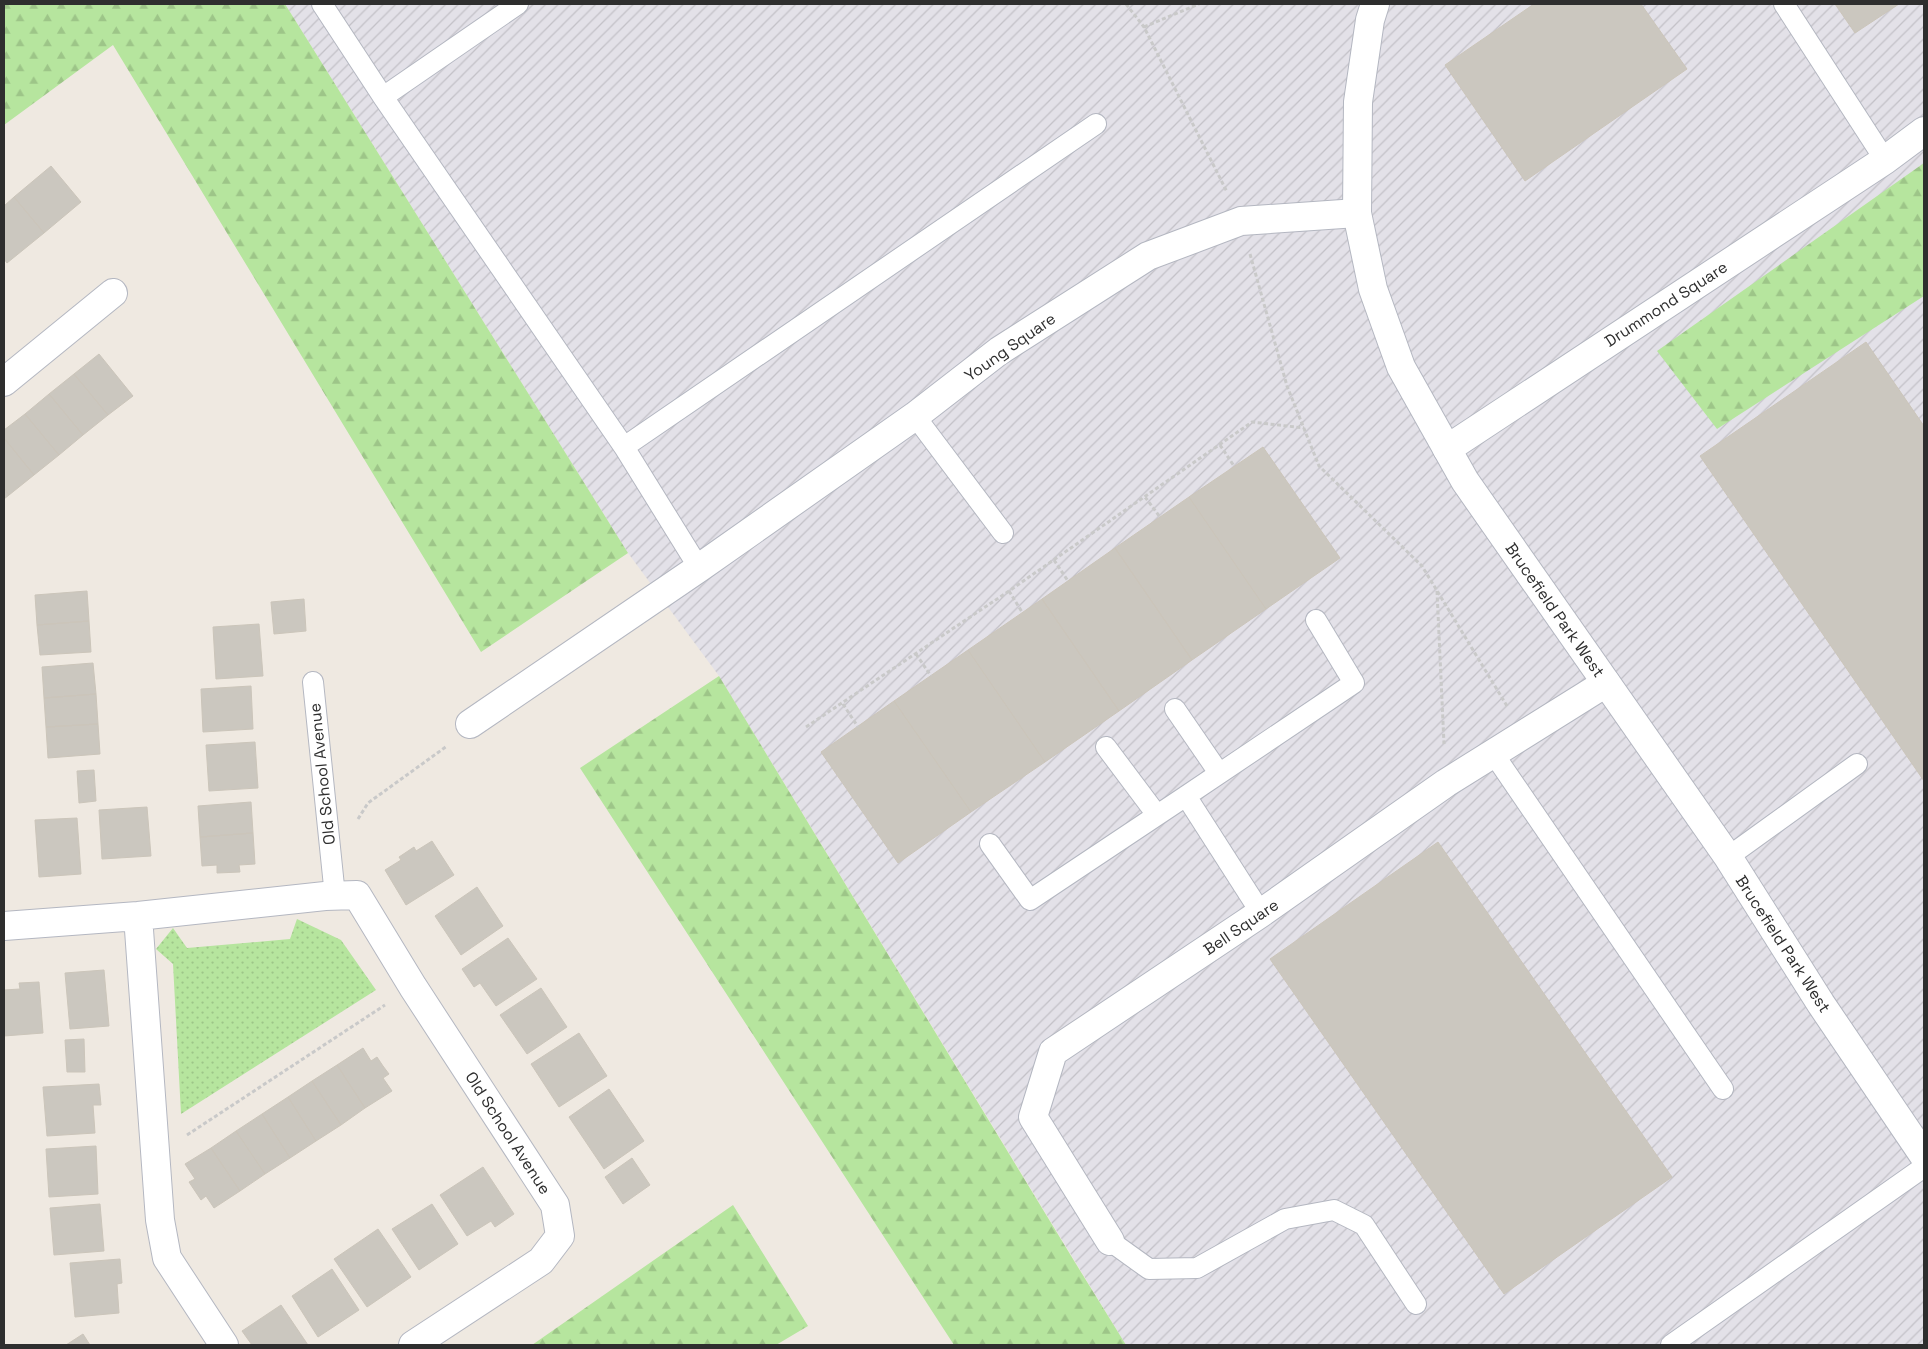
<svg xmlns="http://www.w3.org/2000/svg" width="1928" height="1349" font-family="'Space Grotesk',sans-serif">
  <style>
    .industrial { fill: url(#industrial-furrows) }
    .grass { fill: url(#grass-dots) }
    .forest { fill: url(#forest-firs) }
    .building { fill: #cbc7bf; stroke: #cbc5ba }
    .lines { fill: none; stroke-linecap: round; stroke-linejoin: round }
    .lane-casing { stroke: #b4b7c1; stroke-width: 22 }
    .street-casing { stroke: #b4b7c1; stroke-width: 30 }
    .secondary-casing { stroke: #b4b7c1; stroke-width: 30 }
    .path { stroke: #c9c9c9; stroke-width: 3; stroke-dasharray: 4 2.5; stroke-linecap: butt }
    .lane { stroke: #fff; stroke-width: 20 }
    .street { stroke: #fff; stroke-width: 28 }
    .secondary { stroke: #fff; stroke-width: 28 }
    .labels { text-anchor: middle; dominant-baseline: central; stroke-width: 5; stroke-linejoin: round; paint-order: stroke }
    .street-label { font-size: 16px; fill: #2e2e2e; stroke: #fff }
  </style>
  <defs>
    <pattern id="industrial-furrows" width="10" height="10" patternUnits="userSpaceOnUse" patternTransform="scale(1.25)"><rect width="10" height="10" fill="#e3e1e8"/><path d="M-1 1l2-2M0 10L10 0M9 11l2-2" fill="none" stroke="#c3c1c7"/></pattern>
    <pattern id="grass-dots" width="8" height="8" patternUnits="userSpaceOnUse" patternTransform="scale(1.25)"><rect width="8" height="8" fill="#b6e59e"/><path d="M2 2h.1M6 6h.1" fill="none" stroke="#9dc588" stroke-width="1.8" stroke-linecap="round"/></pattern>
    <pattern id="forest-firs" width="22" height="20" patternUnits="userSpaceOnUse" patternTransform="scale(1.25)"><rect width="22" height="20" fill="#b6e59e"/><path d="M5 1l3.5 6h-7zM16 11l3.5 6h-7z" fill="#9dc588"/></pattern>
  </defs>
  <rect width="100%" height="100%" fill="#efe9e1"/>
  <path class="industrial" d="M285,4h1639v1341h-798l-407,-669 -91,-123z"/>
  <path class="grass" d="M297,919l44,21 35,50 -195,124 -8,-150 -17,-15 17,-21 14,20 103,-9z"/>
  <path class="forest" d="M4,4h281l343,549 -147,99 -368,-607 -109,80z
    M1924,163v133l-207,133 -60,-78z
    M719,676l357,588 50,81h-172l-374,-577z
    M733,1205l75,121 -32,19h-244z"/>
  <path class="building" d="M1534,4h107l46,65 -162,112 -80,-116z
    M1835,4h64l-44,29z
    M51,166l30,36 -37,31 -30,-36z
    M14,197l30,36 -37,30 -3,-4v-53z
    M1866,342l58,84v355l-224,-325z
    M99,354l34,42 -25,19 -34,-41z
    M74,374l34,41 -25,20 -34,-41z
    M49,394l34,41 -24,20 -34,-41z
    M25,414l34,41 -25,20 -30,-37v-8z
    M4,438l30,37 -25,20 -5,-7z
    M1263,447l77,111 -74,51 -77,-112z
    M4,488l5,7 -5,4z
    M1189,497l77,112 -74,51 -77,-112z
    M1115,548l77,112 -73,51 -77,-112z
    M87,591l2,30 -52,4 -2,-30z
    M304,599l2,32 -32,3 -3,-32z
    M1042,599l77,112 -74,51 -77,-112z
    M89,621l2,31 -51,3 -3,-30z
    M259,624l4,52 -47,3 -3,-52z
    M968,650l77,112 -74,50 -77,-111z
    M93,663l3,31 -52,4 -2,-31z
    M251,686l2,43 -50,3 -2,-43z
    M96,694l2,30 -52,3 -2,-29z
    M894,701l77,111 -73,51 -77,-111z
    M98,724l2,30 -52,4 -2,-31z
    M255,742l3,46 -49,3 -3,-46z
    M94,770l2,31 -17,2 -2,-32z
    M251,802l2,31 -53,4 -2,-31z
    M147,807l4,49 -49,3 -3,-49z
    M77,818l4,56 -42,3 -4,-57z
    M253,833l2,31 -16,1 1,7 -23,1v-8l-15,1 -2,-29z
    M432,841l22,34 -48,30 -21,-35 16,-10 -2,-3 15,-10 2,4z
    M1438,842l234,335 -168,117 -234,-335z
    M477,887l26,39 -42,29 -26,-39z
    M508,938l29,41 -41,27 -16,-23 -6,4 -12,-18z
    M104,970l5,56 -39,3 -5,-56z
    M39,982l4,51 -39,3v-46l16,-1 -1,-6z
    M541,988l26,39 -40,27 -27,-39z
    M579,1033l28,43 -48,31 -28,-43z
    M84,1039l1,33h-18l-2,-32z
    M363,1048l8,13 6,-4 6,9 6,8 -6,4 9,13 -27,17 -28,-43z
    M337,1065l28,43 -24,17 -29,-44z
    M312,1081l29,44 -25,16 -28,-44z
    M99,1084l2,21h-8l2,28 -48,3 -4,-49z
    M609,1089l35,52 -40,28 -35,-52z
    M288,1097l28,44 -26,17 -28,-44z
    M262,1114l28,44 -25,16 -29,-43z
    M236,1131l29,43 -25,17 -29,-43z
    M96,1146l2,48 -49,3 -3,-48z
    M211,1148l29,43 -26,17 -8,-12 -5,4 -12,-18 6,-3 -10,-15z
    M632,1158l18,27 -27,19 -18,-27z
    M483,1167l31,47 -19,13 -4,-6 -24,15 -27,-41z
    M100,1204l4,47 -50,4 -4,-47z
    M432,1204l26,40 -39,26 -27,-41z
    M378,1229l33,48 -44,30 -33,-48z
    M120,1259l2,24 -5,1 2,29 -44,4 -5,-54z
    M332,1269l27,41 -41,27 -26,-41z
    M281,1305l27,40h-56l-10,-14z
    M83,1334l7,11h-24z"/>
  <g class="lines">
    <g class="lane-casing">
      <path id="lane" d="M322,4l61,93 241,350 75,121
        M1784,4l101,156
        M383,97l135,-93
        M915,416l88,117
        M624,447l472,-323
        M313,682l22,214
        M1175,709l44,64
        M1106,747l51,68
        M1493,753l230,336
        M1186,796l75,117
        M990,844l40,56 156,-104 168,-113 -38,-63
        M1728,857l129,-93
        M1110,1241l39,28 48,-1 88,-49 49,-9 30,15 52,79
        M1671,1345l253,-178"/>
    </g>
    <g class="street-casing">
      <path id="street" d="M4,382l109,-89
        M1447,449l438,-289 39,-29
        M470,724l229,-156 216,-152 84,-65 149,-95 93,-35 116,-8
        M138,916l22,304 7,38 57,87
        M4,926l134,-10 187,-20 32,-1 56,92 142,218 5,31 -19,25 -128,84
        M1110,1241l-77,-124 20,-65 208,-139 185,-130 160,-100"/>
    </g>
    <g class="secondary-casing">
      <path id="secondary" d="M1375,4l-5,16 -12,82 -1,111 16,76 28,78 64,114 263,376 93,147 103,152"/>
    </g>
    <path class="path" d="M1126,4l18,23 83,165
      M1144,27l55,-23
      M1250,254l37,132 32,80 103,100 85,140
      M1220,445l14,21
      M1145,497l15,20
      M1054,560l14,21
      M1009,591l13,21
      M1437,591l7,153
      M916,654l15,22
      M843,704l15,23
      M806,727l203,-136 243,-169 52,6
      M358,819l10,-16 79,-57
      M187,1135l198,-130"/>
    <use href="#lane" class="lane"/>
    <use href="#street" class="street"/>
    <use href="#secondary" class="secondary"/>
  </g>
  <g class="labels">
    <g class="street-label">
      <text transform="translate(1666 304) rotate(-33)">Drummond Square</text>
      <text transform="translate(1010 347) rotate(-35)">Young Square</text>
      <text transform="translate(1555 610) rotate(55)">Brucefield Park West</text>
      <text transform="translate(322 774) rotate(-96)">Old School Avenue</text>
      <text transform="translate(1241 927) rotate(-34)">Bell Square</text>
      <text transform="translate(1783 944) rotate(57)">Brucefield Park West</text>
      <text transform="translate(508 1133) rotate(57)">Old School Avenue</text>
    </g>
  </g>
  <rect width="1928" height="1349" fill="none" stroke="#2e2e2e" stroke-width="10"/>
</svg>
